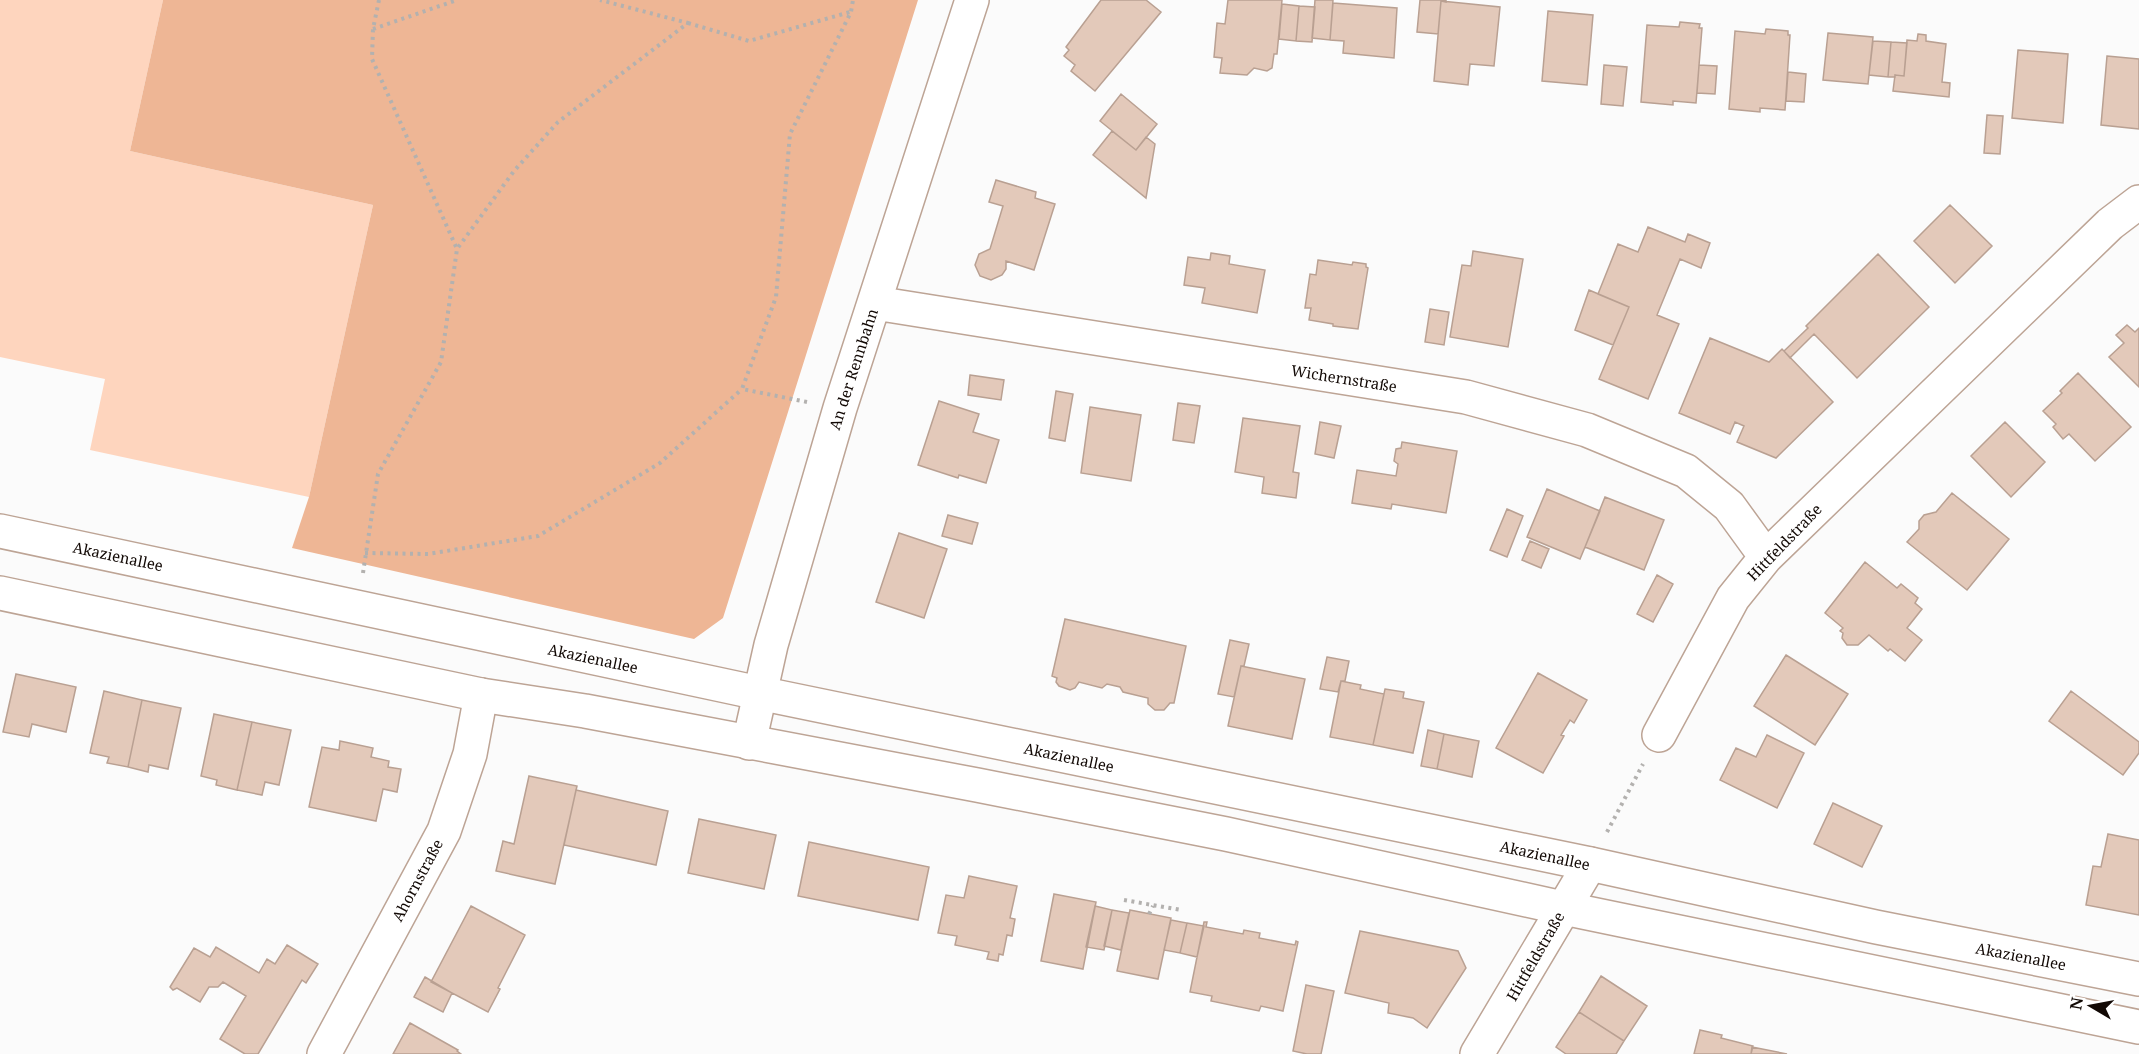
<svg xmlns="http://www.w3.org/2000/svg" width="2139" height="1054" font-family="'Noto Serif',serif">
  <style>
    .green { fill: #fed5be }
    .forest { fill: #eeb695 }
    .building { fill: #e3c9ba; stroke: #b9a092; stroke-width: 1.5 }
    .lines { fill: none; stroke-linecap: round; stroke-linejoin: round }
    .street-casing { stroke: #bda495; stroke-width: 36 }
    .secondary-casing { stroke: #bda495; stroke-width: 36 }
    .path { stroke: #b3b1af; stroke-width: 4; stroke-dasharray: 3 4.5; stroke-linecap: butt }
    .street { stroke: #fff; stroke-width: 33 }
    .secondary { stroke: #fff; stroke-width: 33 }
    .labels { text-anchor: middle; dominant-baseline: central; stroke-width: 4.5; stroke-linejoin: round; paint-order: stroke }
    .street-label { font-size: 15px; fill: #120905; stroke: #fff }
  </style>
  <rect width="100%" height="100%" fill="#fbfbfb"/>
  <path class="green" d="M0,0h163l-33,151 243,54 -64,292 -219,-47 15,-71 -105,-22z"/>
  <path class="forest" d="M163,0h755l-195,618 -29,21 -402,-91 17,-51 64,-292 -243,-54z"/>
  <path class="building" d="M1101,0h45l15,12 -66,79 -24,-20 4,-6 -11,-9 5,-6 -3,-3z
    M1228,0h54l-5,54h-3l-2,14 -5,3 -13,-3 -7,7 -27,-2 2,-15 -8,-1 3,-34 8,1z
    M1315,0h18l-3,40 -18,-2z
    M1420,0h26v2l-5,-1 -3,33 -21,-2z
    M1441,1l59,6 -6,59 -24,-2 -2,21 -34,-4z
    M1333,3l64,5 -3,50 -51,-5 1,-12 -14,-1z
    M1282,4l17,2 -3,35 -17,-2z
    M1299,6l16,1 -3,35 -16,-1z
    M1548,11l45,4 -6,70 -45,-4z
    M1680,22l20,2 -1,4h3l-6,75 -23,-2v4l-32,-3 6,-77 32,2z
    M1766,29l22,2v4h2l-5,75 -25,-2v4l-31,-3 6,-78 30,3z
    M1828,33l45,4 -5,47 -45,-4z
    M1918,34l8,1v6l20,3 -4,38 8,1 -1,14 -56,-6 2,-16 9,1 3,-36 10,1z
    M1873,41l18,1 -3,35 -19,-2z
    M1891,42l16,1 -3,33 -9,-1v2h-7z
    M2018,50l50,4 -5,69 -51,-5z
    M2107,56l32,3v70l-38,-4z
    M1604,65l23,2 -4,39 -22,-2z
    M1699,65l18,1 -2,28 -18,-1z
    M1788,72l18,2 -2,28 -18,-1z
    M1121,94l36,30 -21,26 -36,-29z
    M1987,115l16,1 -3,38 -16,-1z
    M1112,131l24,19 10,-13 9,7 -9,54 -53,-43z
    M996,180l40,12 -1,6 20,6 -21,66 -28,-9v8l-4,6 -11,5 -11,-4 -5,-11 4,-11 11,-5 13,-43 -14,-4z
    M1950,205l42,41 -37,37 -41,-42z
    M1648,227l37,15 3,-8 22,9 -9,25 -21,-9 -23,56 22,9 -31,75 -49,-20 30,-72 -31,-13 20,-50 20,8z
    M1473,251l50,8 -15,88 -58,-10 12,-72 9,1z
    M1211,253l19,3 -1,8 36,6 -8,43 -55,-10 3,-15 -21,-3 4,-28 22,3z
    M1878,254l51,53 -72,71 -43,-44 -24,24 -6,-7 24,-23 -2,-2z
    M1318,260l34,5 1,-3 13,2v3l2,1 -10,61 -25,-3v-2l-24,-4 2,-12h-6l5,-34 6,1z
    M1589,290l40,17 -16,38 -38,-15z
    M1430,309l19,3 -5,33 -19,-3z
    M2127,325l8,7 4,-4v59l-30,-30 15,-14 -8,-8z
    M1710,338l59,24 13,-13 51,53 -57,56 -39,-16 7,-16 -9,-4 -5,12 -51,-21z
    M2078,373l53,54 -36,34 -26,-27 -6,5 -10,-12 3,-3 -13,-13 19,-18 -2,-2z
    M970,375l34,5 -3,20 -33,-5z
    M1056,391l17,3 -8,47 -16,-3z
    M939,401l40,13 -6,18 26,8 -13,43 -27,-8 -1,3 -40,-13z
    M1178,403l22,3 -6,37 -21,-3z
    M1090,407l51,8 -10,66 -50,-8z
    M1243,418l57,8 -7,46 6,1 -3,25 -34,-5 2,-16 -29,-5z
    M1320,422l21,4 -7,32 -19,-4z
    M2005,422l40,40 -34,35 -40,-41z
    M1402,442l55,9 -11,62 -54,-9 -1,5 -39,-6 5,-33 39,6 2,-12 -4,-3 2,-12 5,-1z
    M1547,489l53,22 -20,48 -53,-22z
    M1952,493l57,46 -42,51 -60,-48 12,-13v-8l5,-6 12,-3z
    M1605,497l59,23 -20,50 -59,-23z
    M1507,509l16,7 -16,41 -17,-7z
    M948,515l30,8 -6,21 -30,-8z
    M899,533l48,16 -23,69 -48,-16z
    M1530,541l19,8 -8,19 -19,-8z
    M1865,562l32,26 4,-4 17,14 -3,5 7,6 -15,19 15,12 -17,21 -15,-12 -2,2 -19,-16 -11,10h-11l-5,-7 1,-5 -3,-2 3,-3 -18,-15z
    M1657,575l16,9 -20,38 -16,-8z
    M1065,619l121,27 -12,57h-4l-6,7h-9l-7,-6v-6l-25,-6 -3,-5 -13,-3 -5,4 -23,-6 -4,6 -5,2 -11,-4 -3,-4 1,-4 -5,-2z
    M1230,640l19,4 -5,22h-3l-7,31 -16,-3z
    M1786,655l62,39 -33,51 -61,-39z
    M1327,657l22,4 -4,20h-4l-3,11 -18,-3z
    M1241,666l64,13 -13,60 -64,-13z
    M1538,673l49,27 -13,23 -4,-3 -9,15 3,1 -21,37 -47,-25z
    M16,674l60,13 -10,45 -34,-8 -3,13 -26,-5z
    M1341,681l20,4 -1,4 24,5 -11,51 -43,-8z
    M1385,689l19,3 -1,6 21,4 -11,51 -40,-8z
    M104,691l38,9 -14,67 -21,-4 2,-6 -19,-4z
    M2071,691l68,51v11l-16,22 -74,-54z
    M142,700l39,8 -13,61 -19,-4 -1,7 -20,-5z
    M214,714l38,8 -15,68 -21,-5 1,-5 -16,-4z
    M252,722l39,8 -12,55 -14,-3 -3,13 -25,-5z
    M1428,730l16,4 -7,35 -16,-3z
    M1444,734l35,7 -7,36 -35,-8z
    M1767,735l37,18 -27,55 -57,-28 16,-32 20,9z
    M340,741l33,7 -2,9 18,4 -1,6 13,2 -4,23 -14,-3 -7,32 -67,-14 13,-60 17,3z
    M529,776l48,10 -22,98 -59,-13 7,-30 11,3z
    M576,790l92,21 -12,54 -92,-20z
    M1833,803l49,23 -20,41 -48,-23z
    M699,819l77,16 -12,54 -76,-16z
    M2108,834l31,6v75l-53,-10 7,-39 8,1z
    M809,842l120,25 -11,53 -120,-24z
    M969,876l48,10 -7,32 5,1 -3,17 -5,-1 -4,20 -4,-1 -1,7 -11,-2 2,-7 -34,-7 2,-9 -19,-3 8,-38 18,3z
    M1054,894l42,8 -13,67 -42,-8z
    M471,906l54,29 -27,53 2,1 -12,23 -57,-30z
    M1095,906l17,4 -8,40 -18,-3z
    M1112,910l17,3 -8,37 -17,-4z
    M1130,910l41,8 -13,61 -41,-8z
    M1171,920l16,3 -7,30 -16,-3z
    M1204,922h3l-1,5 37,7 1,-4 16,3 -1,5 36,7 1,-4 2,1 -15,69 -22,-5 -2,5 -48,-10 1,-5 -22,-4z
    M1187,923l17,3 -7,31 -17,-4z
    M1360,931l98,20 8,17 -39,60 -14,-10 -25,-5 1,-10 -44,-10z
    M287,945l31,19 -12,19 -4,-3 -44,74h-13l-25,-15 26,-43 -23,-14 -5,5h-9l-9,15 -23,-14 -4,2 -3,-3 24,-39 16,9 6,-10 43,26 8,-14 8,5z
    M1601,976l46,30 -23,35 -45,-29z
    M425,977l27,16 -9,19 -29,-15z
    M1306,985l28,6 -13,63h-14l-14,-3z
    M1579,1012l45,29 -8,13h-50l-10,-7z
    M410,1023l48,27 -1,1 4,3h-68z
    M1700,1030l22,5 -1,3 32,8 -2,8h-57z
    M1752,1047l35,7h-36z"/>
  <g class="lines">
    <g class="street-casing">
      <path id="street" d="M875,303l591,94 121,33 99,41 43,35 37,51
        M1659,735l74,-137 33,-41 344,-333 29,-22
        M749,743l22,-98 69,-237 132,-408
        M324,1054l120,-223 26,-77 11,-59
        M1477,1054l113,-190"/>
    </g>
    <g class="secondary-casing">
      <path id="secondary" d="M0,531l759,162 831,171 286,63 263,52
        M0,593l481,102 104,16 392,74 249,49 337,74 576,119"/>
    </g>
    <path class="path" d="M379,0l-6,29 -1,30 85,190
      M688,23l61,18 101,-29
      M373,29l84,-29
      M807,402l-65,-13 34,-92 14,-163 61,-122 2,-12
      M365,553l63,1 110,-18 122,-73 82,-74
      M363,573l15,-99 63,-112 16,-113 57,-78 44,-49 130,-99 -88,-23
      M1607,832l36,-68
      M1124,900l57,10
      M1149,914l4,-8"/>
    <use href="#street" class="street"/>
    <use href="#secondary" class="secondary"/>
  </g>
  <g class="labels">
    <g class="street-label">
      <text transform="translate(853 369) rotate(-72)">An der Rennbahn</text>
      <text transform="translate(1344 378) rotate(9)">Wichernstraße</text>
      <text transform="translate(1784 542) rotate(-46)">Hittfeldstraße</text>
      <text transform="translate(118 556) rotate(12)">Akazienallee</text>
      <text transform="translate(593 658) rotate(12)">Akazienallee</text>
      <text transform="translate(1069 757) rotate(12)">Akazienallee</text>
      <text transform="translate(1545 855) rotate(12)">Akazienallee</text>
      <text transform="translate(417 880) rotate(-62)">Ahornstraße</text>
      <text transform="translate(1535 956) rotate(-60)">Hittfeldstraße</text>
      <text transform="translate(2021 956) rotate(11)">Akazienallee</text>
    </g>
  </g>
  <g transform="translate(2091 1006) rotate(280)" stroke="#ffffff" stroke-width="4.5" paint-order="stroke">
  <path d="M0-4.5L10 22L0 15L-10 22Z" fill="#120905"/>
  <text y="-9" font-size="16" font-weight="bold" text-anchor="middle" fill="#120905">N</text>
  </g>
</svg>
